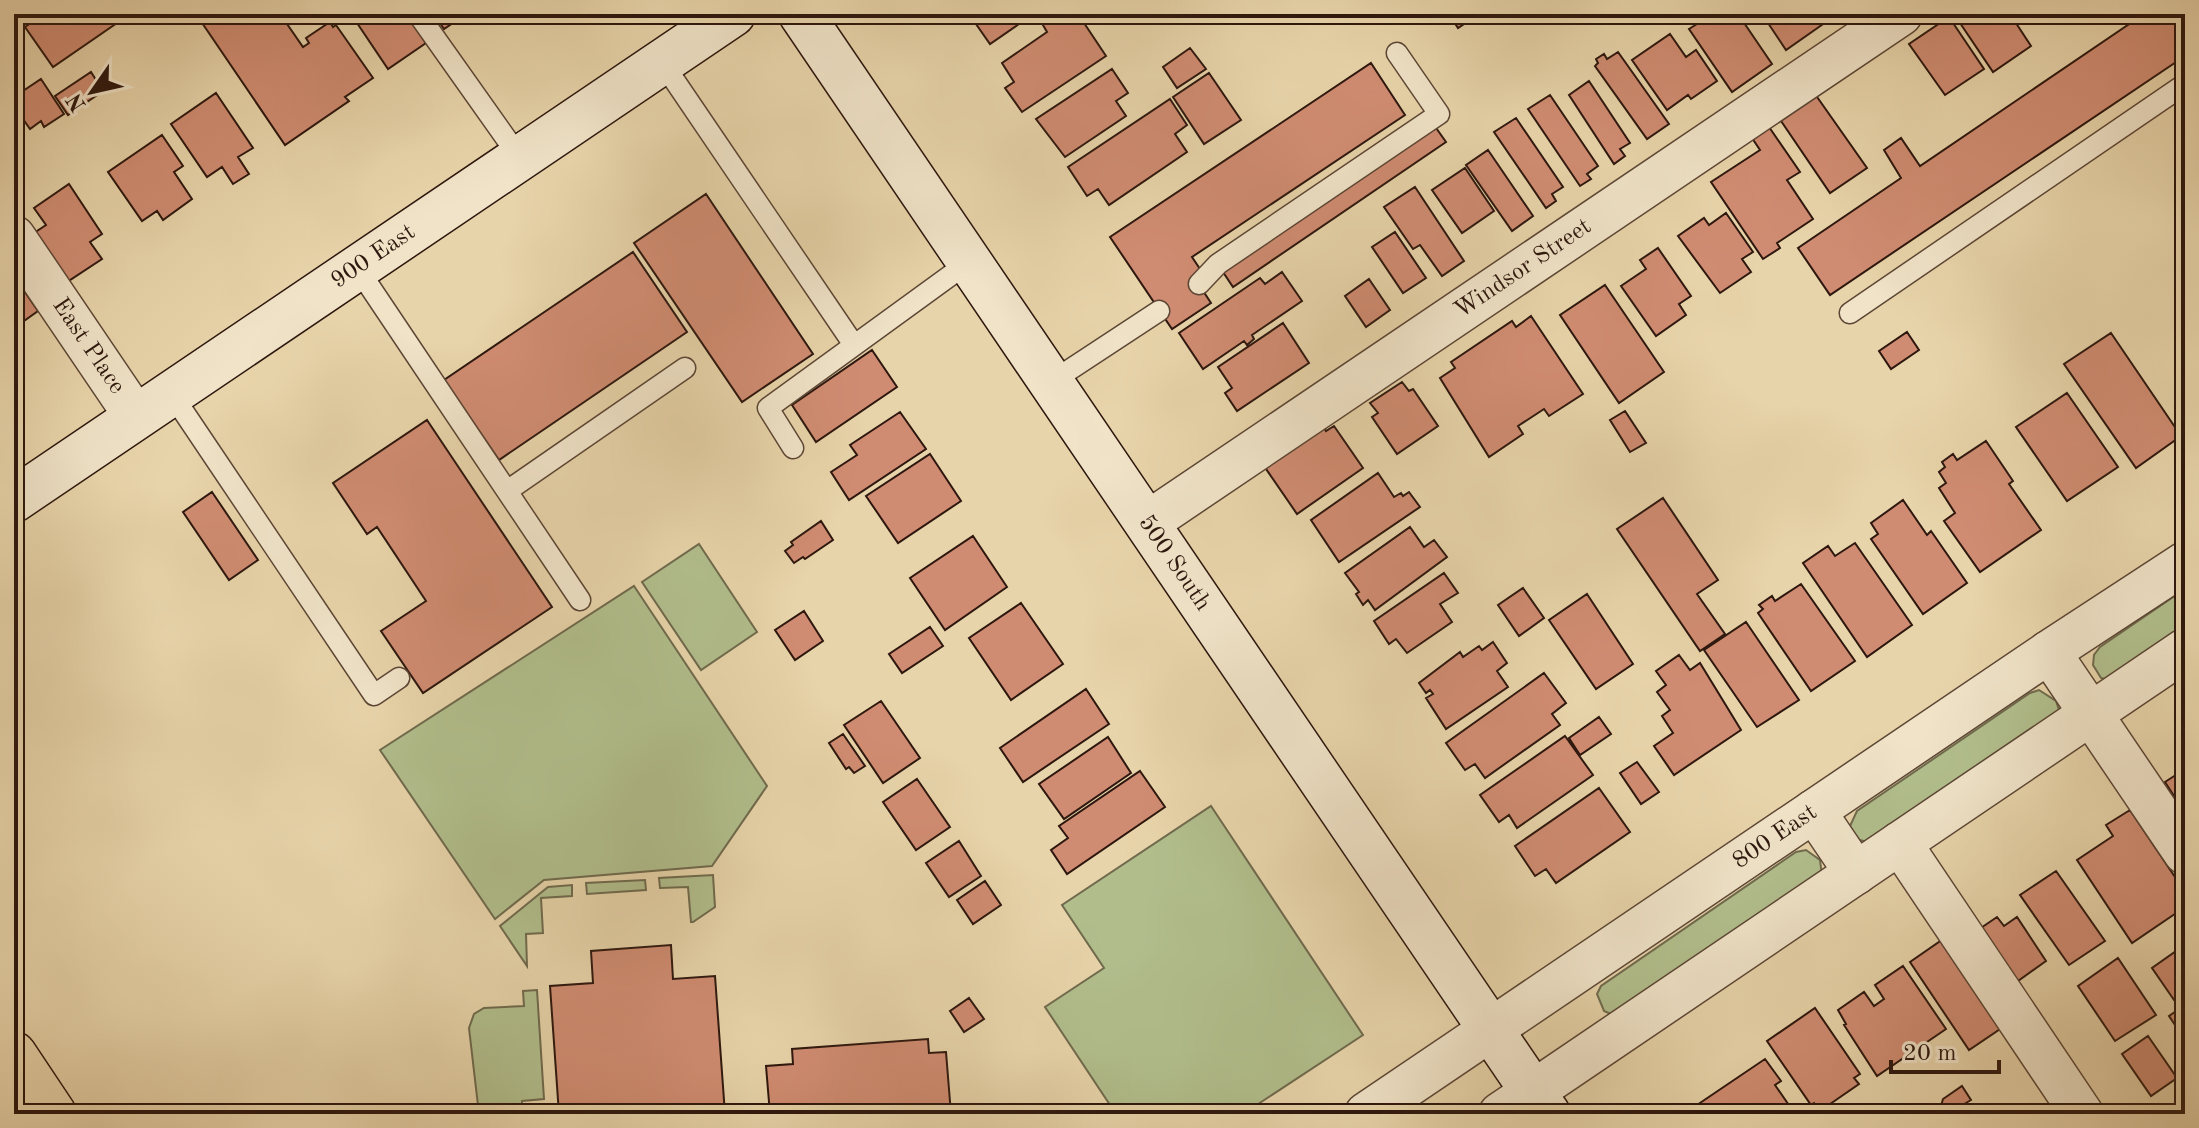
<svg xmlns="http://www.w3.org/2000/svg" width="2199" height="1128" font-family="'Old Standard TT',serif">
  <style>
    .green { fill: #b1be8c; stroke: #6f6a4d; stroke-width: 2 }
    .building { fill: #d08c72; stroke: #2d170e; stroke-width: 2 }
    .lines { fill: none; stroke-linecap: round; stroke-linejoin: round }
    .lane-casing { stroke: #5c4635; stroke-width: 23 }
    .street-casing { stroke: #5c4635; stroke-width: 45 }
    .secondary-casing { stroke: #2d170e; stroke-width: 47 }
    .primary-casing { stroke: #2d170e; stroke-width: 47 }
    .lane { stroke: #f0e3c8; stroke-width: 20 }
    .street { stroke: #f0e3c8; stroke-width: 42 }
    .secondary { stroke: #f0e3c8; stroke-width: 44 }
    .primary { stroke: #e8d4aa; stroke-width: 44 }
    .labels { text-anchor: middle; dominant-baseline: central; stroke-width: 7; stroke-linejoin: round; paint-order: stroke }
    .street-label { font-size: 24px; fill: #2d170e; stroke: #f0e3c8 }
  </style>
  <rect width="100%" height="100%" fill="#e8d4aa"/>
  <filter id="stains"><feTurbulence type="fractalNoise" baseFrequency=".0025" numOctaves="4"/><feColorMatrix values="0 0 0 0 .2 0 0 0 0 .09 0 0 0 0 .02 0 0 0 .5 -.17"/></filter>
  <radialGradient id="worn" r=".72"><stop offset=".6" stop-color="#630" stop-opacity="0"/><stop offset="1" stop-color="#630" stop-opacity=".3"/></radialGradient>
  <path class="green" d="M699,544l58,88 -56,38 -59,-88z
    M634,586l133,200 -55,80 -168,14 -49,39 -115,-169z
    M2185,589v47l-76,44 -8,-2 -8,-13 1,-10 6,-8z
    M2039,690l17,11 3,9 -188,133 -15,-4 -6,-13 7,-15 173,-118z
    M1211,806l152,229 -120,79h-127l-71,-107 59,-39 -42,-63z
    M1806,850l14,10 2,16 -209,139 -9,-4 -7,-17 4,-8 195,-134z
    M713,875l2,32 -22,15h-2l-3,-35 -28,1 -1,-10z
    M645,880l1,10 -59,4 -1,-11z
    M572,885v11l-31,2 2,35 -17,1 1,32 -27,-40 48,-39z
    M537,990l7,109 -22,2v13h-43l-10,-86 5,-14 10,-6 40,-2 -1,-15z"/>
  <path class="building" d="M44,14h86l-77,53 -28,-40z
    M196,14h99l-10,7 18,26 6,-4 -3,-5 24,-16 3,5 3,-2 37,53 -28,19 4,4 -64,44z
    M351,14h56l19,29 -38,26z
    M434,14h32l-22,15z
    M969,14h44l6,10 -29,20z
    M1060,14l6,5 12,-5 28,42 -84,56 -17,-24 9,-6 -12,-19 45,-31 -4,-7z
    M1449,14h30l-21,14z
    M1713,14h25l34,50 -40,28 -43,-63z
    M1762,14h59l5,8 -40,28z
    M1954,14h56l21,32 -38,26z
    M2144,14h41v42l-355,239 -32,-47 103,-70 -17,-28 17,-12 19,28z
    M1949,17l35,52 -39,26 -36,-51z
    M1670,34l16,23 10,-7 21,31 -26,18 -3,-4 -21,15 -35,-50z
    M1190,48l16,21 -29,19 -14,-21z
    M1618,52l51,72 -22,15 -52,-73 3,-3 -2,-4 8,-5 3,5z
    M1371,63l34,52 -213,142 12,18 -8,5 15,23 -39,26 -62,-92z
    M1112,69l16,24 -12,8 10,15 -61,41 -29,-38z
    M91,72l12,19 -35,24 -13,-19z
    M1209,73l32,47 -37,24 -31,-47z
    M41,79l23,35 -20,13 -3,-6 -11,8 -7,-10 -9,6v-28z
    M1589,81l41,62 -10,6 5,7 -11,8 -45,-69z
    M216,93l37,55 -15,9 11,17 -16,10 -11,-17 -15,10 -36,-53z
    M1815,94l52,74 -37,25 -51,-75z
    M1550,95l48,71 -11,8 4,5 -11,7 -52,-77z
    M1170,99l17,26 -12,9 12,18 -78,53 -11,-16 -11,7 -19,-29z
    M1516,118l47,69 -11,7 4,7 -10,7 -52,-76z
    M1767,124l33,48 -13,8 26,39 -36,24 3,5 -17,11 -52,-77 49,-32 -10,-15z
    M1434,125l12,17 -213,145 -12,-18z
    M162,135l21,31 -9,6 18,27 -29,21 -6,-9 -15,10 -34,-49z
    M1488,150l45,66 -21,15 -46,-66z
    M1465,168l29,43 -32,22 -30,-43z
    M69,184l33,50 -12,8 12,17 -35,23 -33,-49 12,-8 -12,-17z
    M1415,187l49,74 -22,15 -22,-31 -7,4 -29,-42z
    M706,194l107,160 -71,48 -108,-159z
    M1726,213l27,39 -11,7 9,13 -31,21 -42,-57 26,-18 5,7z
    M1395,232l31,46 -23,15 -31,-46z
    M1658,248l33,48 -12,8 7,11 -30,21 -35,-50 25,-17 -6,-9z
    M633,252l54,80 -188,128 -55,-80z
    M1282,272l20,29 -50,34 2,4 -7,6 -3,-4 -41,28 -24,-36 81,-55 5,6z
    M14,276l24,35 -24,17z
    M1369,279l21,31 -24,17 -21,-31z
    M1605,285l59,87 -45,31 -59,-88z
    M1531,316l52,78 -34,22 -5,-7 -26,17 5,8 -34,23 -49,-79 15,-10 -4,-6 61,-41 4,6z
    M1283,323l26,40 -72,48 -12,-18 7,-5 -14,-21z
    M1907,332l12,18 -28,19 -12,-18z
    M2111,333l70,103 -45,32 -72,-104z
    M872,350l25,37 -81,55 -24,-37z
    M2185,354v18l-8,-12z
    M1402,382l7,9 4,-2 25,37 -41,28 -25,-37 6,-4 -8,-10z
    M2067,393l51,74 -51,34 -51,-74z
    M1625,411l21,32 -16,9 -20,-32z
    M900,412l26,37 -77,51 -18,-28 26,-17 -7,-10z
    M427,420l125,187 -129,86 -42,-62 45,-30 -49,-74 -10,7 -34,-51z
    M1323,426l3,5 8,-5 29,42 -66,46 -33,-48z
    M1986,441l27,40 -4,3 32,46 -61,42 -36,-51 11,-8 -16,-25 7,-5 -7,-11 6,-5 -3,-5 11,-8 4,6z
    M930,454l31,47 -63,42 -32,-47z
    M1378,473l16,24 7,-4 2,3 6,-4 11,15 -81,55 -28,-42z
    M212,492l46,68 -29,20 -46,-68z
    M1663,498l55,82 -21,14 28,40 -25,17 -83,-122z
    M1903,500l24,35 4,-4 36,52 -44,31 -52,-75 7,-5 -7,-11z
    M821,521l12,19 -28,19 -2,-2 -9,6 -9,-12 8,-6 -2,-3z
    M1410,527l14,20 10,-7 13,17 -72,53 -7,-10 -5,5 -7,-11 3,-2 -14,-19z
    M973,536l34,51 -62,43 -35,-52z
    M1855,543l57,82 -45,32 -64,-94 25,-17 7,10z
    M1444,573l14,20 -18,11 12,18 -45,31 -11,-14 -7,5 -15,-23z
    M1801,584l54,77 -44,30 -53,-78 5,-4 -4,-4 13,-9 3,5z
    M1523,588l21,30 -25,18 -21,-31z
    M1587,594l46,70 -37,25 -47,-69z
    M1021,603l42,61 -52,36 -42,-62z
    M804,611l19,30 -28,19 -20,-30z
    M1746,622l53,78 -42,27 -53,-77z
    M930,627l13,19 -41,27 -13,-19z
    M1493,642l14,21 -10,8 11,16 -62,42 -20,-31 7,-4 -3,-4 -4,3 -7,-10 41,-31 3,5 16,-11 3,4z
    M1679,655l11,15 10,-7 41,67 -67,45 -20,-29 19,-13 -11,-17 8,-6 -13,-18 9,-7 -10,-14z
    M1544,673l22,30 -14,11 8,11 -75,53 -10,-14 -10,6 -19,-27z
    M1086,689l23,35 -86,58 -23,-34z
    M881,701l39,57 -37,25 -39,-58z
    M1599,717l12,17 -31,21 -11,-17z
    M843,734l22,32 -11,7 -5,-6 -3,2 -17,-26z
    M1565,736l28,39 -76,53 -8,-13 -10,7 -19,-27z
    M1108,737l23,36 -67,46 -25,-35z
    M1637,762l22,30 -18,12 -21,-31z
    M2185,769v44l-20,-31z
    M1140,771l25,36 -98,67 -16,-24 17,-12 -9,-12z
    M917,779l33,48 -34,23 -33,-48z
    M1599,788l31,44 -74,51 -10,-14 -11,7 -20,-30z
    M2130,810l55,82v15l-53,36 -55,-83 36,-24 -7,-11z
    M959,841l22,35 -32,21 -23,-34z
    M2056,871l49,70 -36,24 -49,-70z
    M985,881l16,24 -28,19 -16,-24z
    M1997,917l7,9 13,-9 29,44 -35,25 -36,-54z
    M1952,933l60,88 -43,29 -59,-88z
    M671,945l2,34 42,-3 10,138h-166l-9,-128 43,-3 -2,-32z
    M2179,949l6,9v35l-11,7 -22,-32z
    M2118,958l38,57 -41,26 -37,-55z
    M1903,966l43,63 -69,47 -33,-51 2,-1 -8,-14 26,-18 10,14 10,-7 -9,-14z
    M969,998l15,21 -20,13 -14,-21z
    M2185,1005v35l-16,-24z
    M1815,1008l45,66 -6,4 5,6 -39,27 -6,-8 -3,2 -44,-64z
    M2148,1036l29,42 -26,18 -29,-42z
    M928,1039l1,14 17,-1 5,62h-181l-4,-48 27,-2 -1,-15z
    M1765,1059l16,22 -6,4 20,29h-92l-6,-9z
    M1962,1086l9,14 -24,14 -6,-8 2,-7z"/>
  <g class="lines">
    <g class="lane-casing">
      <path id="lane" d="M418,14l102,144
        M662,62l192,283
        M358,269l222,331
        M1199,284l19,-20 221,-150 -42,-61
        M1850,313l335,-229
        M1051,382l108,-71
        M171,393l203,302 25,-17
        M793,448l-25,-40 201,-146
        M507,491l178,-123"/>
    </g>
    <g class="street-casing">
      <g id="street">
        <path id="s1" d="M14,237l122,180"/>
        <path id="s2" d="M1147,523l754,-509"/>
        <path d="M2049,652l136,201"/>
        <path d="M1814,811l42,62"/>
        <path d="M1900,843l182,271"/>
        <path id="s3" d="M1366,1114l683,-462 136,-89"/>
        <path d="M1500,1114l685,-464"/>
      </g>
    </g>
    <g class="secondary-casing">
      <g id="secondary">
        <path id="s4" d="M801,14l747,1100"/>
        <path id="s5" d="M14,500l719,-486"/>
      </g>
    </g>
    <g class="primary-casing">
      <path id="primary" d="M14,1054l40,60"/>
    </g>
    <use href="#lane" class="lane"/>
    <use href="#street" class="street"/>
    <use href="#secondary" class="secondary"/>
    <use href="#primary" class="primary"/>
  </g>
  <g class="labels">
    <g class="street-label">
      <text stroke="none"><textPath href="#s5" startOffset="434">900 East</textPath></text>
      <text stroke="none"><textPath href="#s2" startOffset="454">Windsor Street</textPath></text>
      <text stroke="none"><textPath href="#s1" startOffset="132">East Place</textPath></text>
      <text stroke="none"><textPath href="#s4" startOffset="664">500 South</textPath></text>
      <text stroke="none"><textPath href="#s3" startOffset="494">800 East</textPath></text>
    </g>
  </g>
  <rect width="2199" height="1128" fill="none" stroke="#e8d4aa" stroke-width="48"/>
  <rect x="16" y="16" width="2167" height="1096" fill="none" stroke="#2d170e" stroke-width="4"/>
  <rect x="24" y="24" width="2151" height="1080" fill="none" stroke="#2d170e" stroke-width="2"/>
  <g transform="translate(92 92) rotate(236)" stroke="#f0e3c8" stroke-width="6" paint-order="stroke">
  <path d="M0-6L14 30L0 20L-14 30Z" fill="#2d170e"/>
  <text y="-12" font-size="22" font-weight="bold" text-anchor="middle" fill="#2d170e">N</text>
  </g>
  <path d="M1891 1060v12h108v-12" fill="none" stroke="#2d170e" stroke-width="4"/>
  <text x="1903" y="1060" font-size="24" fill="#2d170e" stroke="#f0e3c8" stroke-width="6" paint-order="stroke">20 m</text>
  <rect width="100%" height="100%" filter="url(#stains)"/>
  <rect width="100%" height="100%" fill="url(#worn)"/>
</svg>
